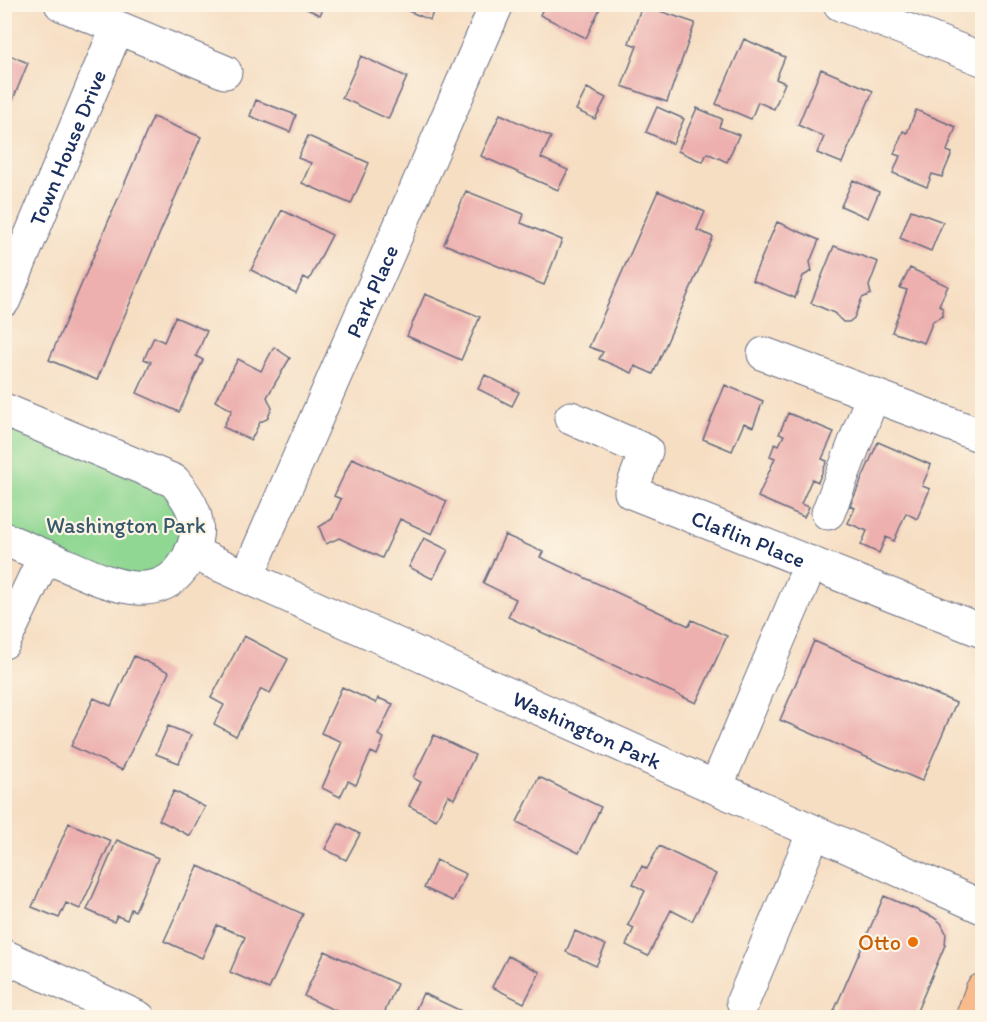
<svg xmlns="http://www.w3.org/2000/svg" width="987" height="1022" font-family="Itim,sans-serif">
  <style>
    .green { fill: #8fd792; stroke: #558378; stroke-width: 1.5 }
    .building { fill: #edb0af }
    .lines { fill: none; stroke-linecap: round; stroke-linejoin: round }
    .minor-casing { stroke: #686c81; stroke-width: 35 }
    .major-casing { stroke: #686c81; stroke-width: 35 }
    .minor { stroke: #fff; stroke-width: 33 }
    .major { stroke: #fabb8c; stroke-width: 33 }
    .food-dot { fill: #e8710a; stroke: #fcf5e5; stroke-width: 2 }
    .labels { text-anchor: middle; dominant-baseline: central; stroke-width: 4.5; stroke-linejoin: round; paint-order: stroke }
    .street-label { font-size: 22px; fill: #1b2f5e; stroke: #fcf5e5 }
    .park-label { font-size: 22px; fill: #38596b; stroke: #fcf5e5 }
    .food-label { font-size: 22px; fill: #c56008; stroke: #fcf5e5; text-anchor: end }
  </style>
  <rect width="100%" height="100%" fill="#fcf5e5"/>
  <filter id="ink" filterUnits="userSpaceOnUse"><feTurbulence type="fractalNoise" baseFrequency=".0167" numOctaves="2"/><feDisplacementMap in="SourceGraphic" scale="12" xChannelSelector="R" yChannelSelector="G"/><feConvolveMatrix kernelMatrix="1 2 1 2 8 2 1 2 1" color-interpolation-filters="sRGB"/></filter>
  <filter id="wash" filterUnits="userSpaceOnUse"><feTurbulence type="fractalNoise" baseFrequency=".008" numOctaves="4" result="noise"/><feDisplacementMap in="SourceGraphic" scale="24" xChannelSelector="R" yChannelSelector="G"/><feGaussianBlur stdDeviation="1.35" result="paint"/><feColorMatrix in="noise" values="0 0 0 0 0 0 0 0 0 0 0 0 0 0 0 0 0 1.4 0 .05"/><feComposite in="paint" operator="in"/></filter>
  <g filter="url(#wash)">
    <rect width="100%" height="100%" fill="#f6dec3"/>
    <path class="green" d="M4,410l151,62 41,48 -44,68 -147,-49z"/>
    <g id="blocks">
      <path class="building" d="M296,4h29l-5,11z
        M409,4h27l-6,16 -24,-10z
        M545,4h57l-16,34 -46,-23z
        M642,5l53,18 -28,79 -45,-16 15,-40 -8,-3z
        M744,39l41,18 -9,22 9,4 -11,26 -16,-7 -7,17 -35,-15z
        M4,53l24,10 -23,56h-1z
        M361,56l46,21 -19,42 -46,-21z
        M821,69l52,22 -31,72 -25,-10 7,-16 -26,-12z
        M587,88l19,10 -11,21 -19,-9z
        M256,100l40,15 -6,17 -40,-16z
        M657,107l27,12 -11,25 -27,-12z
        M697,108l25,11 -3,8 20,8 -12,27 -20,-9 -4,9 -25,-11z
        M916,110l40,17 -9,24 5,2 -10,24 -10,-3 -5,13 -34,-14 7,-17 -6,-2 9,-23 4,2z
        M500,114l51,23 -10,21 27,12 -10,20 -77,-34z
        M153,117l48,20 -104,243 -48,-20z
        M308,136l61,27 -18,41 -49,-21 9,-20 -13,-5z
        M853,180l26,12 -11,26 -27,-12z
        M466,191l58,23 -3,9 41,17 -18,45 -100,-41z
        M658,191l47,21 -8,18 16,7 -60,137 -18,-8 -3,7 -33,-14 4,-7 -14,-5z
        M282,210l50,25 -23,45 -5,-3 -8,16 -45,-23z
        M911,210l32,12 -12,29 -31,-13z
        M777,222l42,18 -9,22 2,9 -9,5 -8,22 -43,-18z
        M834,246l44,16 -9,24 2,8 -9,4 -8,20 -5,4h-6l-9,-9 -23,-10z
        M910,268l38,18 -9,19 4,4v7l-10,5 -9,22 -32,-11 15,-42 -7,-2z
        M425,294l55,23 -19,43 -54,-24z
        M175,317l32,14 -11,25 7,4 -24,52 -42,-19 14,-31 -7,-3 10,-22 10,5z
        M274,347l16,11 -23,39 5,11 -5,11 -7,3 -9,18 -28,-13 9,-17 -17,-9 23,-42 23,12z
        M485,375l34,17 -7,14 -34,-17z
        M725,385l38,16 -10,26 -9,-4 -12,28 -29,-12z
        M788,413l46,19 -12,27 5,2 -9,21 -6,-3 -11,25 8,3 -5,10 -46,-20 17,-39 -5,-2 5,-13 4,2 5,-10 -5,-1z
        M878,442l53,23 -9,21 8,3 -13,30 -11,-6 -12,28 -8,-4 -7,16 -18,-8 6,-14 -19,-8 7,-15 -5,-2z
        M352,458l95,43 -15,33 -32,-15 -18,39 -43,-20 -13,6 -7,-17 13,-8 9,-20 -7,-3z
        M505,535l38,17 -3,5 149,69 3,-6 35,16 -31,67 -188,-86 8,-18 -33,-16z
        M424,538l24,12 -15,29 -24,-12z
        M244,636l44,23 -18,34 -9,-4 -25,47 -22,-12 10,-19 -13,-7z
        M814,641l142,62 -34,78 -142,-61z
        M134,656l35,16 -47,98 -51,-24 23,-48 17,8z
        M342,687l34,16 2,-5 15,6 -15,31 6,3 -7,17 -6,-3 -15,33 -8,-4 -8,16 -18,-9 20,-46 -21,-9z
        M168,726l23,9 -12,28 -23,-9z
        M434,735l41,20 -21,44 -6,-4 -12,25 -27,-14 12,-24 -8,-4z
        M539,777l62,30 -22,46 -62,-31z
        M174,791l31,16 -15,29 -31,-16z
        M69,823l42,18 -31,68 -14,-6 -7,15 -27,-11z
        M339,823l21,11 -14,26 -21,-11z
        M117,840l41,18 -23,53 -4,-2 -4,11 -10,-4 -3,6 -27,-12z
        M659,846l57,28 -24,47 -21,-11 -23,46 -22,-11 8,-17 -6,-3 17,-34 -12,-7 9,-18 5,3z
        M436,860l30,14 -13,27 -29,-13z
        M198,866l105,48 -34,75 -39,-17 15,-35 -28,-12 -15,33 -38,-17z
        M884,896l49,21 8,6 5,10 -1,12 -31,73h-83z
        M575,931l31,14 -10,21 -30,-14z
        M325,951l72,33 -15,34h-31l-47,-22z
        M508,956l32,16 -16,31 -32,-16z
        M423,993l53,25h-64z"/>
    </g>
  </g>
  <g filter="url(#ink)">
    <use href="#blocks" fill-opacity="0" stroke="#686c81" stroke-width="1.5"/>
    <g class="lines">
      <g class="minor-casing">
        <g id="minor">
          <path d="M61,4l164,68"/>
          <path d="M840,4l142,55"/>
          <path id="s1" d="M4,300l113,-272"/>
          <path d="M764,354l218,82"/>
          <path d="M4,410l170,71c17,20 29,41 19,67 -25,63 -80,38 -125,18 -21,-9 -42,-18 -64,-27"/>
          <path id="s2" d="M571,418l75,33 -15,41 351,139"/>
          <path d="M828,513l45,-118"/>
          <path id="s3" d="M191,552l791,355"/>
          <path id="s4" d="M247,577l250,-573"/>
          <path d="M4,642l41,-86"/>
          <path d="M716,787l95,-224"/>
          <path d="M4,956l135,62"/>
          <path d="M743,1001l71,-169"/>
        </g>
      </g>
      <g class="major-casing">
        <path id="major" d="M972,1018l10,-28"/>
      </g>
      <use href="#minor" class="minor"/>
      <use href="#major" class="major"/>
    </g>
  </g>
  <circle class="food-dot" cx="913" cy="942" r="6"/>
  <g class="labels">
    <g class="street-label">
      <text stroke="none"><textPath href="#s1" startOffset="165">Town House Drive</textPath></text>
      <text stroke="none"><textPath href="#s4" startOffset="312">Park Place</textPath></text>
      <text stroke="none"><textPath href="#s2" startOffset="252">Claflin Place</textPath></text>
      <text stroke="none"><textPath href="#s3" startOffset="434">Washington Park</textPath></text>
    </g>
    <g class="park-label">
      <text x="126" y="525">Washington Park</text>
    </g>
    <g class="food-label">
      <text x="901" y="942">Otto</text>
    </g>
  </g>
  <rect width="987" height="1022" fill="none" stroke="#fcf5e5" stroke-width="24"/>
</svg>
